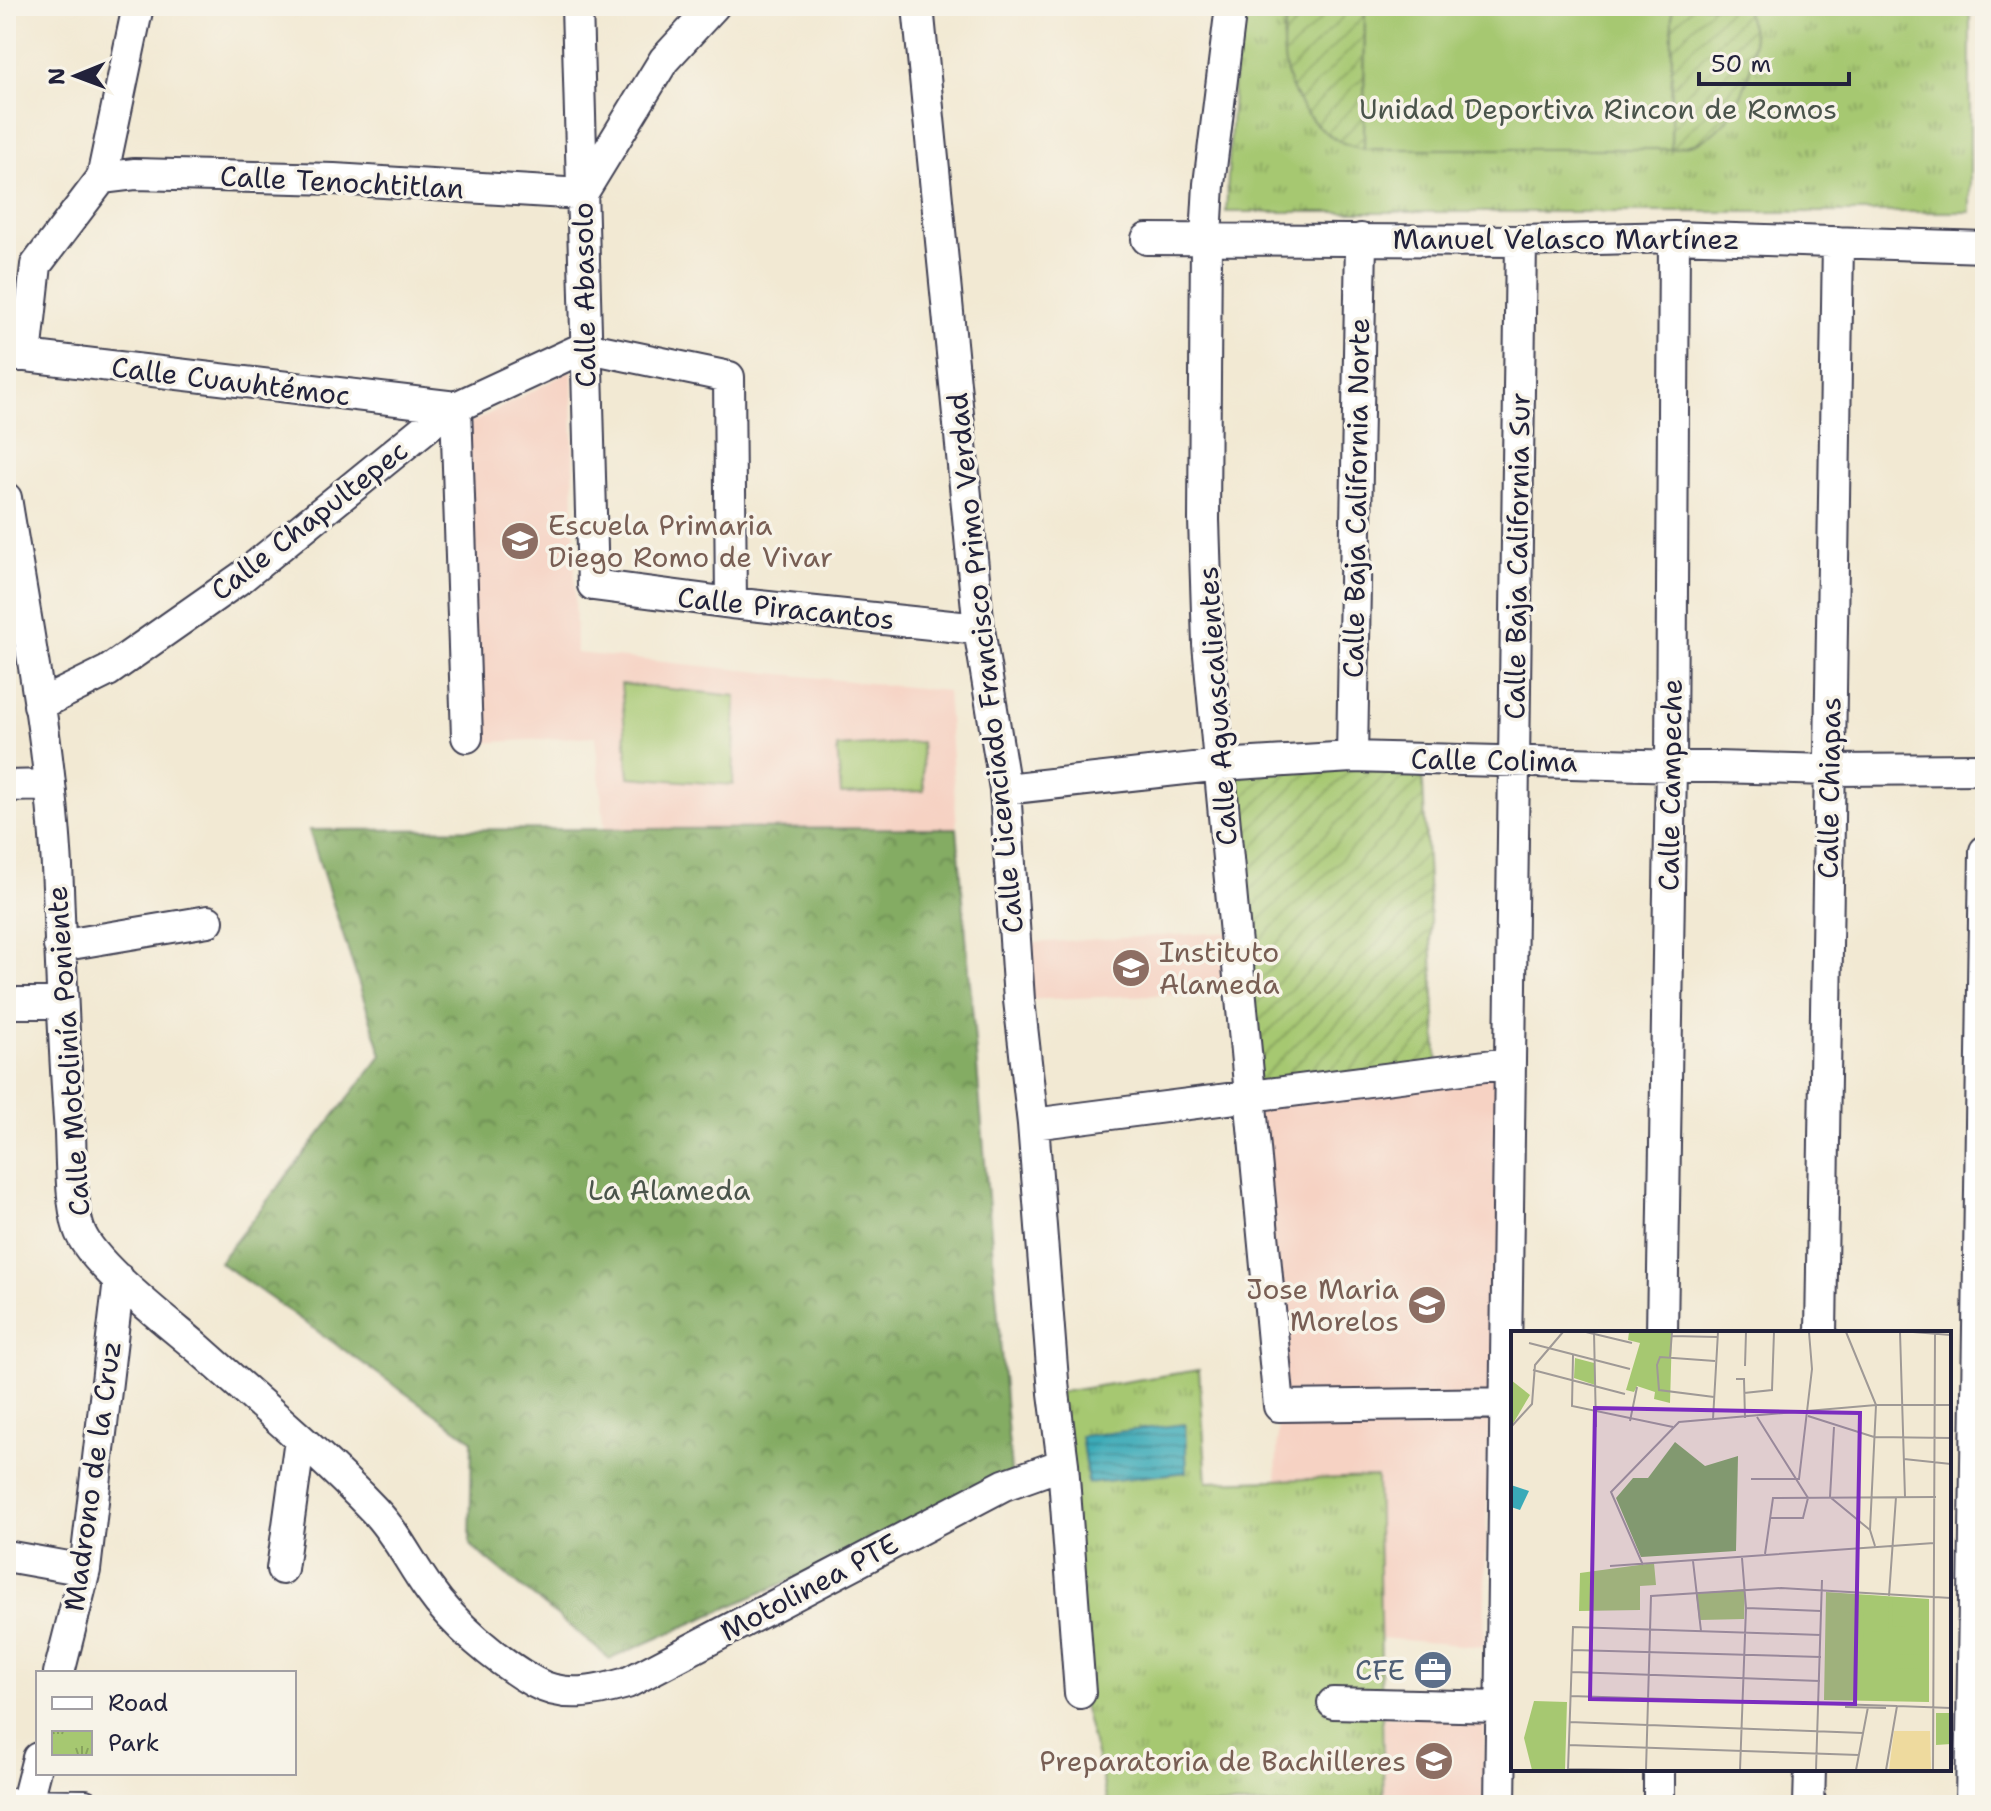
<svg xmlns="http://www.w3.org/2000/svg" width="1991" height="1811" font-family="'Shantell Sans',sans-serif">
  <style>
    .built { fill: #f6d2c3 }
    .forest { fill: url(#forest-crowns); stroke: #53674f; stroke-width: 2 }
    .park { fill: url(#park-tufts); stroke: #647556; stroke-width: 2 }
    .garden { fill: url(#garden-furrows); stroke: #647556; stroke-width: 2 }
    .pitch { fill: #a6c871; stroke: #647556; stroke-width: 2 }
    .water { fill: url(#water-rules); stroke: #2e667a; stroke-width: 2 }
    .lines { fill: none; stroke-linecap: round; stroke-linejoin: round }
    .minor-casing { stroke: #414052; stroke-width: 34 }
    .minor { stroke: #fff; stroke-width: 30 }
    .labels { text-anchor: middle; dominant-baseline: central; stroke-width: 7; stroke-linejoin: round; paint-order: stroke }
    .park-label { font-size: 28px; fill: #4a544b; stroke: #f7f3e8 }
    .street-label { font-size: 28px; fill: #22223b; stroke: #f7f3e8 }
    .education-label { font-size: 28px; fill: #785e54; stroke: #f7f3e8; text-anchor: start }
    .service-label { font-size: 28px; fill: #4e5e75; stroke: #f7f3e8; text-anchor: end }
    .inset-road { fill: none; stroke: #9f9996; stroke-width: 2 }
    .view { fill: #7b2cbf; fill-opacity: 0.15; stroke: #7b2cbf; stroke-width: 4 }
    .inset-edge { fill: none; stroke: #22223b; stroke-width: 4 }
  </style>
  <defs>
    <pattern id="forest-crowns" width="20" height="18" patternUnits="userSpaceOnUse" patternTransform="scale(2)"><rect width="20" height="18" fill="#84ac63"/><path d="M2 6a3 3 0 1 1 6 0M12 15a3 3 0 1 1 6 0" fill="none" stroke="#6c8c53"/></pattern>
    <pattern id="park-tufts" width="24" height="20" patternUnits="userSpaceOnUse" patternTransform="scale(2)"><rect width="24" height="20" fill="#a6c871"/><path d="M3 7l-1-3M5 7V3M7 7l1-3M15 17l-1-3M17 17v-4M19 17l1-3" fill="none" stroke="#87a25e"/></pattern>
    <pattern id="garden-furrows" width="10" height="10" patternUnits="userSpaceOnUse" patternTransform="scale(2)"><rect width="10" height="10" fill="#a6c871"/><path d="M-1 1l2-2M0 10L10 0M9 11l2-2" fill="none" stroke="#87a25e"/></pattern>
    <pattern id="water-rules" width="6" height="5" patternUnits="userSpaceOnUse" patternTransform="scale(2)"><rect width="6" height="5" fill="#3aaab8"/><path d="M0 2.5h6" fill="none" stroke="#308a97"/></pattern>
  </defs>
  <rect width="100%" height="100%" fill="#f7f3e8"/>
  <filter id="ink" filterUnits="userSpaceOnUse"><feTurbulence type="fractalNoise" baseFrequency=".0125" numOctaves="2"/><feDisplacementMap in="SourceGraphic" scale="16" xChannelSelector="R" yChannelSelector="G"/><feConvolveMatrix kernelMatrix="1 2 1 2 8 2 1 2 1" color-interpolation-filters="sRGB"/></filter>
  <filter id="wash" filterUnits="userSpaceOnUse"><feTurbulence type="fractalNoise" baseFrequency=".006" numOctaves="4" result="noise"/><feDisplacementMap in="SourceGraphic" scale="32" xChannelSelector="R" yChannelSelector="G"/><feGaussianBlur stdDeviation="1.8" result="paint"/><feColorMatrix in="noise" values="0 0 0 0 0 0 0 0 0 0 0 0 0 0 0 0 0 1.4 0 .05"/><feComposite in="paint" operator="in"/></filter>
  <g filter="url(#wash)">
    <rect width="100%" height="100%" fill="#f2e9d3"/>
    <path class="built" d="M572,370l4,283 371,38 10,137 -352,2 -10,-94 -118,7 -19,-313z
      M1236,932l5,60 -222,8 7,-57z
      M1509,1063l-4,341h-16l-5,243 -103,-9 -4,-161 -101,3 3,-74 -30,-310z
      M1384,1717h101l-2,88h-98z"/>
    <path class="forest" d="M957,828l55,655 -402,176 -140,-114 2,-105 -253,-178 163,-207 -73,-225z"/>
    <path class="park" d="M1238,6h732v206h-744z
      M1199,1370l8,112 170,-5 7,328h-275l-29,-112 -26,-300z"/>
    <path class="garden" d="M1292,6h73l-1,143c-61,-9 -99,-88 -72,-143z
      M1672,6h72c4,12 10,25 9,37 0,37 -21,86 -57,100 -8,3 -17,4 -25,6z
      M1221,765l201,1 16,306 -189,24z"/>
    <path class="pitch" d="M1365,6h307l-1,143h-307z
      M621,684l115,12 -3,89 -104,-8z
      M921,742l3,49 -83,3 -4,-47z"/>
    <path class="water" d="M1185,1424l2,48 -99,11 -7,-47z"/>
  </g>
  <g filter="url(#ink)">
    <g class="lines">
      <g class="minor-casing">
        <path id="minor" d="M577,6l16,579 138,18 248,26
          M918,6l61,623 26,160 14,211 14,124 21,269 9,71 17,229
          M1231,6l-22,178 -3,54 -2,282 4,124 71,762 234,-3
          M102,178l33,-4 199,5 248,15 82,-134 50,-54
          M1147,239l374,2 153,-4 311,10
          M6,356h20l430,51 11,330
          M26,356l10,-91 66,-87 36,-172
          M6,498c21,129 47,259 52,390 3,82 6,164 12,245 1,27 1,73 9,96 11,34 90,94 120,120 59,53 121,104 175,161 23,24 36,53 55,79 25,36 67,71 105,93 30,17 61,10 93,1l377,-198 59,-21
          M39,705l69,-34 134,-94 198,-161 16,-9 129,-60 144,30 2,226
          M1352,757l9,-518
          M6,786l42,-1
          M1005,789l216,-24 131,-8 477,13 156,-1
          M59,946l149,-25
          M6,1003h56
          M1033,1124l476,-61
          M1662,1333l9,-568 3,-528
          M1821,1333l17,-1091
          M6,1556l79,14
          M282,1569l18,-130
          M59,1673l26,-103 34,-291
          M1333,1703l168,4
          M6,1804l79,1
          M26,1805l12,-47
          M1500,1805l21,-1564
          M1659,1805v-36
          M1809,1805l1,-36
          M1971,1805l14,-954"/>
      </g>
      <use href="#minor" class="minor"/>
    </g>
  </g>
  <defs>
    <g id="school-disc" transform="scale(2)"><circle r="9.5" fill="#8d6e63" stroke="#f7f3e8"/><path d="M0-5L7-2L0 1L-7-2ZM-4 1L0 2.5L4 1V4Q0 6-4 4Z" fill="#fff"/></g>
    <g id="office-disc" transform="scale(2)"><circle r="9.5" fill="#5c6f8a" stroke="#f7f3e8"/><path d="M-6-3h4V-5.5h4V-3h4V5H-6ZM-1-4.5V-3h2v-1.5ZM-6 0V1H6V0Z" fill="#fff"/></g>
  </defs>
  <g fill-rule="evenodd">
    <use href="#school-disc" x="520" y="541"/>
    <use href="#school-disc" x="1131" y="968"/>
    <use href="#school-disc" x="1427" y="1305"/>
    <use href="#office-disc" x="1433" y="1670"/>
    <use href="#school-disc" x="1434" y="1761"/>
  </g>
  <g class="labels">
    <g class="park-label">
      <text x="1598" y="109">Unidad Deportiva Rincon de Romos</text>
      <text x="669" y="1190">La Alameda</text>
    </g>
    <g class="street-label">
      <text transform="translate(342 182) rotate(3)">Calle Tenochtitlan</text>
      <text x="1566" y="239">Manuel Velasco Martínez</text>
      <text transform="translate(584 295) rotate(-91)">Calle Abasolo</text>
      <text transform="translate(231 381) rotate(7)">Calle Cuauhtémoc</text>
      <text transform="translate(1356 498) rotate(-89)">Calle Baja California Norte</text>
      <text transform="translate(309 520) rotate(-38)">Calle Chapultepec</text>
      <text transform="translate(1517 556) rotate(-89)">Calle Baja California Sur</text>
      <text transform="translate(786 608) rotate(6)">Calle Piracantos</text>
      <text transform="translate(985 663) rotate(-96)">Calle Licenciado Francisco Primo Verdad</text>
      <text transform="translate(1217 706) rotate(-94)">Calle Aguascalientes</text>
      <text transform="translate(1494 760) rotate(1)">Calle Colima</text>
      <text transform="translate(1670 785) rotate(-89)">Calle Campeche</text>
      <text transform="translate(1829 788) rotate(-89)">Calle Chiapas</text>
      <text transform="translate(68 1051) rotate(-94)">Calle Motolinía Poniente</text>
      <text transform="translate(92 1476) rotate(-82)">Madrono de la Cruz</text>
      <text transform="translate(809 1587) rotate(-28)">Motolinea PTE</text>
    </g>
    <g class="education-label">
      <text x="548" y="525">Escuela Primaria<tspan x="548" dy="32">Diego Romo de Vivar</tspan></text>
      <text x="1159" y="952">Instituto<tspan x="1159" dy="32">Alameda</tspan></text>
      <text x="1399" y="1289" text-anchor="end">Jose Maria<tspan x="1399" dy="32">Morelos</tspan></text>
      <text x="1406" y="1761" text-anchor="end">Preparatoria de Bachilleres</text>
    </g>
    <g class="service-label">
      <text x="1405" y="1670">CFE</text>
    </g>
  </g>
  <g transform="translate(1511 1331)">
    <rect width="440" height="440" fill="#f2e9d3"/>
    <path d="M164,111l30,24 33,-10 -2,95 -95,6 -25,-59 17,-20h15z" fill="#84ac63"/>
    <path d="M383,400h36l1,39h-42z" fill="#eeda9e"/>
    <path d="M118,1h43l-2,71 -16,-4 1,-7 -18,-6 -3,6 -8,-2 14,-47 -12,-3zM64,27l19,5 1,22 -21,-7zM0,49l19,15 -19,32zM143,232l2,22 -16,1v24l-61,1 1,-38zM315,261l103,7v103l-105,-2zM23,370l33,1 -2,68h-33l-8,-32zM425,382h15v31l-15,1z" fill="#a6c871"/>
    <path d="M234,258l-1,30 -45,1 -3,-27z" fill="#a6c871"/>
    <path d="M382,268h12v27l-13,1zM361,269h17l-1,32 -16,-1zM323,281l30,1 -1,44h-29zM410,323v15l-26,-1v-13z" fill="#a6c871"/>
    <path d="M0,154l18,6 -9,19 -9,-3z" fill="#3aaab8"/>
    <path class="inset-road" d="M75,1l46,11M83,1l2,95M335,1l30,73 -6,125 5,16M389,1l5,165M402,1l38,3M160,5l47,1M18,12l101,26M62,24l-1,51 101,21M159,26l2,-25M234,35l1,-34M22,39l92,24M225,48h8l1,39M233,62l28,-3 2,-58M203,66l-55,-7 -2,-25 3,-8 55,4M297,85l66,21 77,1M246,86l51,81 -5,20h-33M202,88l5,-87M119,90l7,-34M0,96l21,-23 3,-39 28,-33M323,96l-4,70 40,33M393,128l47,5M240,148h48l13,-110 -3,-37M254,223l8,-56 163,-1M182,230l8,70M132,234l-32,-73 68,-70 197,-17h75M99,235l324,-23M378,265l7,-99M235,277l75,3M62,319l248,7M61,341l248,9M59,365l327,10M334,376l41,1M58,391l294,11M57,414l291,10M57,438l63,1M57,439l5,-143 248,8M135,439l5,-174 130,-8 170,10M229,439l6,-162 -4,-50M305,439l6,-190M345,439l12,-63M375,439l11,-64 54,2M422,439l2,-438"/>
    <path class="view" d="M84,77l265,5 -5,291 -265,-5z"/>
    <rect width="440" height="440" class="inset-edge"/>
  </g>
  <rect width="1991" height="1811" fill="none" stroke="#f7f3e8" stroke-width="32"/>
  <rect x="36" y="1671" width="260" height="104" fill="#f7f3e8" stroke="#a29fa3" stroke-width="2"/>
  <rect x="52" y="1697" width="40" height="12" fill="#ffffff" stroke="#a29fa3" stroke-width="2"/>
  <text x="108" y="1711" font-size="24" fill="#22223b">Road</text>
  <rect x="52" y="1731" width="40" height="24" fill="url(#park-tufts)" stroke="#a29fa3" stroke-width="2"/>
  <text x="108" y="1751" font-size="24" fill="#22223b">Park</text>
  <g transform="translate(76 76) rotate(269)" stroke="#f7f3e8" stroke-width="6" paint-order="stroke">
  <path d="M0-6L14 30L0 20L-14 30Z" fill="#22223b"/>
  <text y="-12" font-size="22" font-weight="bold" text-anchor="middle" fill="#22223b">N</text>
  </g>
  <path d="M1699 72v12h150v-12" fill="none" stroke="#22223b" stroke-width="4"/>
  <text x="1711" y="72" font-size="24" fill="#22223b" stroke="#f7f3e8" stroke-width="6" paint-order="stroke">50 m</text>
</svg>
